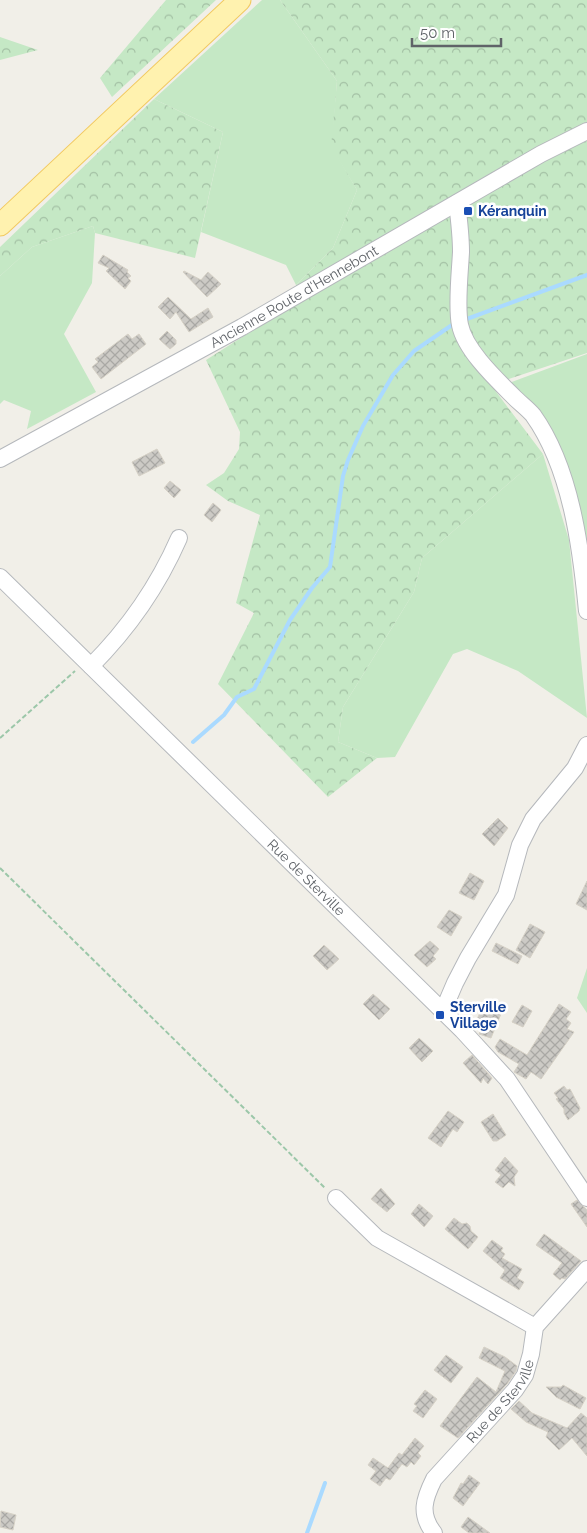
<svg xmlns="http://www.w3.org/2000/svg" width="587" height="1533" font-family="Raleway,sans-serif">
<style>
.grass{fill:#c5e8c5}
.forest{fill:url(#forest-crowns)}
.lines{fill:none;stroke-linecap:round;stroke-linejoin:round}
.stream{stroke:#aadaff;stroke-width:4}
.building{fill:url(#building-cross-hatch);stroke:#d6d1c6}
.minor-casing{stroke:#b5b8bc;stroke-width:18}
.major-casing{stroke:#f2c960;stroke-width:23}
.path{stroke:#9cc7a9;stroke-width:2;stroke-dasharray:5 2.5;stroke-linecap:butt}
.minor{stroke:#fff;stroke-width:16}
.major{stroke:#fff2af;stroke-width:21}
.transit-dot{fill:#1a4fb4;stroke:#fff;stroke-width:2}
.labels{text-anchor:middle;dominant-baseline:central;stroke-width:5;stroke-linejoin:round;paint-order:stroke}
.transit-label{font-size:14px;font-weight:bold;fill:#164399;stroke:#fff;text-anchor:start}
.street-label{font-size:14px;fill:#5f6368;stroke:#fff}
</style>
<defs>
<pattern id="forest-crowns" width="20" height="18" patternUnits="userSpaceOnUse" patternTransform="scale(1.25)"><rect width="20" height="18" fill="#c5e8c5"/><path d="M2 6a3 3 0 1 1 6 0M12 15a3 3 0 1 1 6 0" fill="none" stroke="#a3c0a4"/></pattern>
<pattern id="building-cross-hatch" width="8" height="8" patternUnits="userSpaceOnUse" patternTransform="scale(1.25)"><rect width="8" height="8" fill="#cccac5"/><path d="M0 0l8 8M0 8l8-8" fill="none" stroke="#a9a8a4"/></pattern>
</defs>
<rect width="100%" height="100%" fill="#f1efe8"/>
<path class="grass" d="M262,0H280L337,81L332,147L357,190L333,248L296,285L286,265L201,232L223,132L154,99Z
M93,226L95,233L92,283L64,334L96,392L27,429L31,411L4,400L0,404V276L32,247Z
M587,354V559L575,496L509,383Z
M543,454L569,540L587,718L518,671L467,649L453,654L395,757L377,758L338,742L343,707L414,592L422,558Z
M587,968V1013L577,998Z"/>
<path class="forest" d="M166,0H216L112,97L100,78Z
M280,0H587V353L491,385L543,454L422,558L414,592L343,707L338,742L377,758L328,797L218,684L254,613L236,603L260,515L228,501L206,485L224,473L239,449L240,432L206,360L302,299L296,285L333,248L357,190L331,147L337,81Z
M0,37L38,50L0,60Z
M154,99L223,132L195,258L95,233L93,226L32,247L0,276V247Z"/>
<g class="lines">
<path class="stream" d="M464,320L587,275
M193,742L224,715L237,697L254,689L290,620L312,588L330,567L343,476L348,460L363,426L393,375L414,351L452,325
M307,1533L325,1483"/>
</g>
<path class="building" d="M103,255L128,270L127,272L131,276L128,278L131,281L125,289L106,271L109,268L98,263Z
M184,271L201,280L208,272L221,284L207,297L183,272Z
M168,297L191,319L208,308L213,317L189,332L176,312L170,319L158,307Z
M167,331L176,340V344L170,349L159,339Z
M128,334L132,339L139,334L146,344L101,379L92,367L98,362L95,359Z
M157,449L165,463L139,476L132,462Z
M170,481L181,490L174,498L164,488Z
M213,503L221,510L212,522L204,515Z
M498,818L508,828L494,846L482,834Z
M470,873L484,881L474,900L459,893Z
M587,881V910L576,904Z
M449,910L462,917L451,936L437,927Z
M530,924L545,932L530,958L516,950Z
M430,941L439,949L433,956L436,959L427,967L414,955Z
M496,943L522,956L518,964L492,951Z
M324,945L339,959L327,970L313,956Z
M373,994L390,1009L379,1020L363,1004Z
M492,1003L503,1009L491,1038L479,1034L481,1029L474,1026L483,1006L490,1009Z
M559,1004L571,1012L566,1019L571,1023L567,1029L574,1032L541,1079L531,1072L526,1079L514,1072L519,1064L498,1052L495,1047L500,1039L527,1055Z
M522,1005L532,1011L523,1027L512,1022Z
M419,1038L433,1051L422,1062L409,1048Z
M472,1055L492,1078L488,1084L483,1078L481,1083L463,1063Z
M564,1086L567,1090L570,1089L580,1108L579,1111L568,1120L564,1113V1109L556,1099L558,1098L554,1093Z
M448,1111L464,1122L457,1132L453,1129L441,1147L428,1138Z
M493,1114L506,1135L497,1141H493L481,1122Z
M505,1157L518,1171L514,1177L515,1186L509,1182L503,1188L495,1182L501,1175L495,1170Z
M381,1188L395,1204L387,1212L371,1199Z
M577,1200L587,1210V1227L571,1204Z
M419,1204L433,1216L424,1227L411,1214Z
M454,1218L462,1224L467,1223L470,1226L471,1231L478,1237L468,1249L445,1229Z
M544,1234L581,1261L565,1279L562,1278L560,1280L553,1274L562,1263L536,1245Z
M492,1240L503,1248L501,1251L505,1254L502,1258L522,1269L517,1278L524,1282L519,1290L500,1278L505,1270L483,1251Z
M484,1347L505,1357L517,1366L516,1371L507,1384L458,1438L440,1426L477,1377L496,1392L505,1371L479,1358Z
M446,1355L463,1367L451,1383L434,1370Z
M563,1385L586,1398L580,1409L556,1397L546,1387H561Z
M425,1390L437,1399L423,1418L413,1411L417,1406L414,1404Z
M519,1401L532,1413L567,1428L581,1413L587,1418V1456L572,1438L559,1450L546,1437L548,1432L526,1422L511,1409Z
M415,1438L424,1446L418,1453L421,1456L414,1465L411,1462L407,1467L402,1464L390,1480L386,1478L380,1486L370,1479L376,1471L368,1465L373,1458L388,1468L399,1453L402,1455Z
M469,1475L480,1483L463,1506L453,1498L461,1483L463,1484Z
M1,1511L16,1515L13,1530L0,1527Z
M468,1517L490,1533H469L461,1527Z"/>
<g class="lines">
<defs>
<g id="minor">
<path d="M457,203C459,219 461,236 461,252C460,272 456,306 460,325C465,350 496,379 514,397C520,403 528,409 533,415C571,468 581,548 587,611"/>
<path id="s1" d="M0,459L242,327L541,154L587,131"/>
<path id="s2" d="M0,577L462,1030L507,1079L587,1198"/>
<path d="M91,666C128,629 158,586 179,538"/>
<path d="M443,1011L455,983L468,958L506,895L520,845L533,819L575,768L587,745"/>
<path d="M336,1198L377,1238L535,1327"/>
<path id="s3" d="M434,1533C419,1514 424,1499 434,1479L515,1390L525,1375L531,1354L535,1327L587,1269"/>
</g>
<path id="major" d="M0,225L240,0"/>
</defs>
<use href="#minor" class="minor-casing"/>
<use href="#major" class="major-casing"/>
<path class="path" d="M0,738L75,671
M0,868L326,1189"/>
<use href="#minor" class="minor"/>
<use href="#major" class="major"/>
</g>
<g class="transit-dot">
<rect x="463" y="206" width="10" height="10" rx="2.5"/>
<rect x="435" y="1010" width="10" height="10" rx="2.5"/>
</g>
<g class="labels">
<g class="transit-label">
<text x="478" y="211">Kéranquin</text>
<text x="450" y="1007">Sterville<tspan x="450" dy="16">Village</tspan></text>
</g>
<g class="street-label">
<text stroke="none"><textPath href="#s1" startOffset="336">Ancienne Route d'Hennebont</textPath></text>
<text stroke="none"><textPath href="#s2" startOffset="429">Rue de Sterville</textPath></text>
<text stroke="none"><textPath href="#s3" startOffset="161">Rue de Sterville</textPath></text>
</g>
</g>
<path d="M412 38v8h89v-8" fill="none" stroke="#5f6368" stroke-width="2.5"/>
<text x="420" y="38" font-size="15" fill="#5f6368" stroke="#ffffff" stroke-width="4" paint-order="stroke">50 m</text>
</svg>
